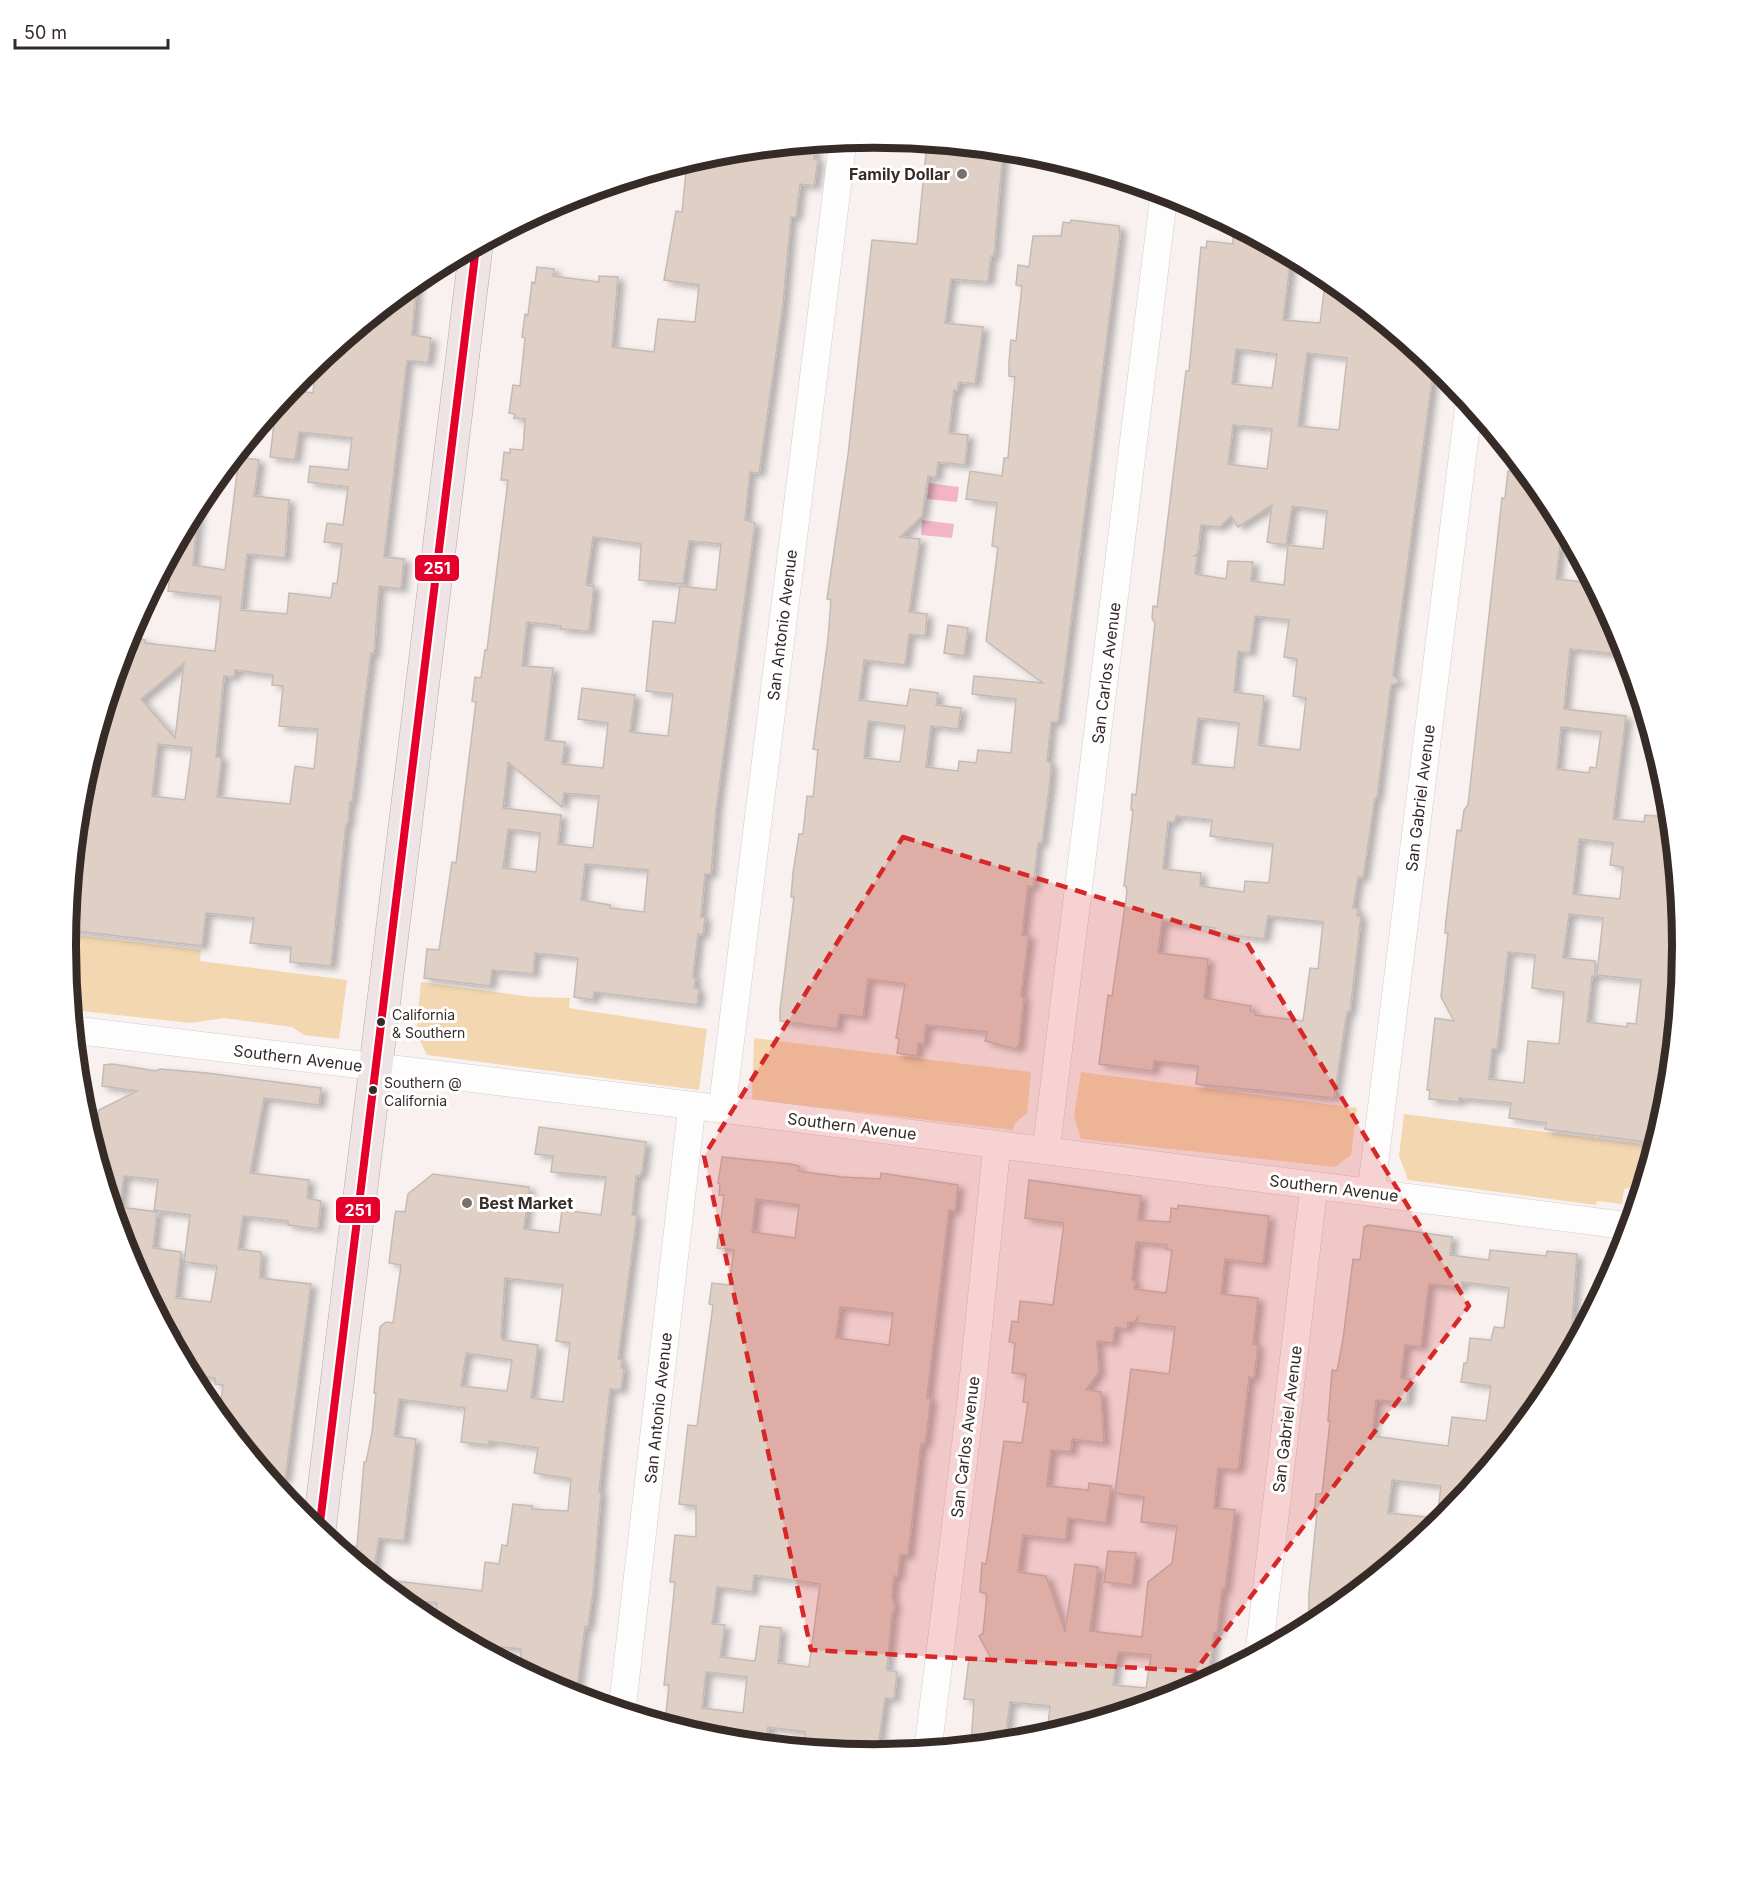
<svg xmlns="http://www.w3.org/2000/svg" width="1748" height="1892" font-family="Inter,sans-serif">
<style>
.green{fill:#f3d7b1}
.water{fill:#f2b5c8}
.building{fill:#e0cfc5;stroke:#c3bbb7;stroke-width:1.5;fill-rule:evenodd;filter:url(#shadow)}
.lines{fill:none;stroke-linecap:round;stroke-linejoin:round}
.minor-casing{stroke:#d5ccca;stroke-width:28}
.major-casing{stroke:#b9a7a7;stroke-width:34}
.minor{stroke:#fefdfd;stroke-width:27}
.major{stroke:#efe4e5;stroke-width:33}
.bus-1-casing{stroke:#fff;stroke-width:12}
.bus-1{stroke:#e4002b;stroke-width:8}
.marked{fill:#d62828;fill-opacity:0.2;stroke:#d62828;stroke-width:4.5;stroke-dasharray:12 8;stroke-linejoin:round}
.poi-dot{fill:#7b706e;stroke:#fff;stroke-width:2}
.bus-dot{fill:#372b28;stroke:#fff;stroke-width:2}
.labels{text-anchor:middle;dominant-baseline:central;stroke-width:6;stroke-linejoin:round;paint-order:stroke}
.bus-label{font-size:14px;fill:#372b28;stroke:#fff;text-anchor:start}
.poi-label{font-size:16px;font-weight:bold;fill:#372b28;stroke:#fff;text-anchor:end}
.street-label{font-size:16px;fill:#372b28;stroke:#fff}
.rim{fill:none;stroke:#372b28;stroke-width:8}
.line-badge{stroke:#fff;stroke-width:2}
.badge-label{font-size:16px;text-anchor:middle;font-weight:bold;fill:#fff}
</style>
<defs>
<filter id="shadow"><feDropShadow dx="6" dy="3.5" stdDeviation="3" flood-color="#0004"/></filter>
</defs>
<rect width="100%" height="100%" fill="#f8f1f0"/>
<path class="green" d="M67,934L201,950L200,961L347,980L339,1039L304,1035L292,1027L224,1018L190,1023L72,1010Z
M421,982L532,997L570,998L569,1008L707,1029L699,1090L427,1055L416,1033Z
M754,1038L1031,1072L1027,1113L1015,1123L1013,1130L752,1099Z
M1081,1072L1357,1108L1351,1155L1335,1167L1081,1139L1074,1116Z
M1404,1114L1654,1146L1642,1185L1624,1189L1622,1204L1597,1201L1596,1205L1408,1180L1399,1156Z"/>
<path class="water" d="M929,483L959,487L957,502L927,499Z
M922,520L954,524L952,538L921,535Z"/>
<path class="building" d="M927,143L1003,151L994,256H991L988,282L951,279L945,323L983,327L975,384L959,382L957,391L954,390L949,433L968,435L965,465L938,462L936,478L928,476L922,516L900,537L920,539L909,612L927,614L925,636L909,634L905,665L864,660L859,700L907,706L910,689L938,693L936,705L961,708L958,729L931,726L926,767L958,771L959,761L976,763L978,750L1011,753L1016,699L972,694L974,676L1043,683L986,641L998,547L992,546L997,503L966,499L970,471L1002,476L1004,458H1008L1015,377L1009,376V362L1011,340L1016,341L1022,286L1016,285L1018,265L1029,267L1033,236H1061L1063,222L1070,223L1071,220L1119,226L1120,234L1066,661L1058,722H1051L1050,733L1047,761L1051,764L1050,781L1042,843H1038L1033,887L1028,886L1022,935H1029L1021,996L1024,997L1019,1045L1016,1049L985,1041L987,1032L926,1025L924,1044L918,1043L917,1056L897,1053L899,1039L896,1038L905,984L868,979L863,1017L839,1014L837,1029L780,1021V1010L794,897H791L793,873L799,834H803L807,796L813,797L818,750L813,749L828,639L831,600L827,599L848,455L872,240L917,244ZM868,721L905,726L900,762L864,758Z
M791,146L815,149L814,159L818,160L814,186L800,184L796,217H791L783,304L759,473L750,472L745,520L755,523L716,810L711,874H705L701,917H705L703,935L698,934L693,977L696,978L694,988L699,989L697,1005L594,992L593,1000L574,997L578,958L535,953L533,974L492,970L490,986L424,978L427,949L439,950L452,862L456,863L476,702L472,701L475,677L481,678L485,650H487L508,480H501L504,452L510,453V449L523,450L525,419L514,418L515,414L509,413L513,385L520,386L525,338L522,337L525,314L528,315L532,282L535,283L537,267L554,269L553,276L599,282V276L618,277L612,347L654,352L658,319L695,322L699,285L664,280L676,211L682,212L687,162L717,153ZM593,537L641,544L639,580L683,584L689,541L721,544L716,590L680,586L675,623L653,621L646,691L673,694L668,736L630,732L635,695L582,688L578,719L608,723L603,768L562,764L565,742L545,740L553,668L522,666L527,622L561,626L560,629L589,631L594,586L586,585ZM508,762L562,807L564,793L599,796L593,848L558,844L561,815L503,808ZM508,829L540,833L536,872L503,868ZM585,864L648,870L644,912L610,908V905L581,900Z
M1233,237L1259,240L1291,257L1283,320L1320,323L1326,276L1434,365L1393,675L1400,682L1391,685L1377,798H1375L1363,878L1358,877L1353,908L1358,909L1357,916H1361L1350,1012H1347L1334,1098L1196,1084L1198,1066L1154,1061L1153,1071L1099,1064L1108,995L1112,996L1127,892L1126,886H1124L1133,810H1131L1132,794L1136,795L1155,623L1152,618L1153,606L1157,607L1186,371H1189L1201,247L1206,248L1207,241L1233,244ZM1236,349L1277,354L1272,388L1232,384ZM1307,353L1347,358L1339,430L1298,426ZM1233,425L1272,429L1267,469L1228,464ZM1272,505L1267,542L1286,545L1292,506L1327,511L1323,549L1288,545L1284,585L1251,581L1253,562L1228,561L1226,579L1195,574L1197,556H1194L1198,553L1201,525L1220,527L1231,516L1238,527ZM1255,616L1289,620L1284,657L1297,659L1293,696L1306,698L1300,750L1258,745L1264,696L1234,692L1238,651L1250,653ZM1198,718L1239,723L1234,768L1192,764ZM1176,816L1212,820L1210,836L1273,844L1269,883L1245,881L1244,892L1200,886L1201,873L1163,869L1168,822H1175ZM1268,916L1323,922L1318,969L1310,968L1303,1021L1255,1015V1012L1250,1011L1251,1006L1204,998L1208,959L1158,953L1162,921L1215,928L1214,933L1264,939Z
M417,281L412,335L431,338L428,363L407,360L384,557L404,559L401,589L379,586L374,654L371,653L352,802H350L348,824H346L331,966L290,962L291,947L250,943L254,918L206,913L202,946L68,930L78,826L89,825L96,768L88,767L127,637L145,640V643L215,651L221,597L168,591L172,554L199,503L193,565L225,570L239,457L259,460L254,496L289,500L285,558L247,554L241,610L287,614L289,593L331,598L333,583L337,584L342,544L324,542L327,523L343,525L348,487L308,482L310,466L348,470L352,438L299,432L295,460L270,457L274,424L264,422L290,390L313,393L316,363ZM184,663L175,738L141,699ZM235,670L273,675L272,685L283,686L279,726L318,729L314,769L295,766L290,804L217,797L222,757H216L224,676L234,677ZM158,744L192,748L185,800L152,796Z
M1515,459L1540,490L1539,500L1548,501L1562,528L1556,579L1592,583L1621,637L1626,655L1570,649L1564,709L1626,716L1613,819L1644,822L1645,815L1669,817L1682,946L1678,984H1674L1671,1022L1674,1023L1666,1104L1655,1143L1545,1129L1546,1123L1509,1118L1511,1103L1459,1098V1102L1429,1099L1430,1090H1427L1435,1018L1454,1021L1441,997L1448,933H1445L1446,920L1457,830L1461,831L1464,810L1468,805L1502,498H1505L1508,471L1514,472ZM1561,727L1601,732L1596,768L1590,767L1589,773L1557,769ZM1579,839L1613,843L1610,865L1623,867L1620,899L1573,894ZM1569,914L1603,918L1597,975L1641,980L1636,1024L1627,1023V1027L1587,1022L1592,976L1595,977V961L1563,958ZM1508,952L1535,955L1532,988L1564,992L1559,1044L1528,1041L1524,1083L1489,1079L1492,1049H1497Z
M948,625L968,628L964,656L944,653Z
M112,1064L156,1071L160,1069L207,1073L321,1088L319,1105L264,1098L250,1173L309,1180L307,1198L321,1201L318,1229L288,1225V1221L243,1216L238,1249L261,1252L260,1278L311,1284L285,1480L271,1479L219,1416L223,1385L215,1384V1378L192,1375L179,1351L181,1331L167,1330L128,1255L94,1146L99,1110L137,1091L102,1086L104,1065ZM124,1176L158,1180L154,1210L190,1215L184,1262L217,1266L211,1302L176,1298L181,1252L153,1248L157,1212L120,1207Z
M539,1127L646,1142L642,1172L639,1176H636L632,1215H637L618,1359H622L621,1368H624L621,1390L610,1389L599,1492H601L593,1592L588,1627L585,1626L576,1696L521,1669V1649L492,1646L491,1653L435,1623L437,1603L402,1599L378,1579L482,1591L485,1562L499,1564L502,1545L507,1546L513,1504L532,1506V1509L568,1511L571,1479L534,1473L538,1448L489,1441V1445L461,1442L465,1408L399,1399L394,1436L416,1439L404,1541L379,1538L373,1575L336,1544L357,1547L364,1462H366L372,1433L376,1393H374L380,1327L386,1322L393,1323L401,1265L389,1263L395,1215L396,1211L405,1212L408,1194L433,1174L529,1187L524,1229L559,1233L562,1210L601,1215L606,1177L551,1172L553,1156L535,1154ZM505,1278L563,1285L556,1341L570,1343L563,1402L531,1398L538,1345L503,1340L501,1337ZM466,1353L512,1360L507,1391L461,1386Z
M722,1157L791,1164L799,1166L798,1171L842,1177L880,1179L881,1173L958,1185L955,1211L949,1210L927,1398L931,1399L925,1444H921L908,1555H900L898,1577L894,1576L892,1597L895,1607L892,1615L887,1670L897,1672L894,1699L885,1698L877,1754L803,1747L805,1732L768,1727L767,1735L716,1731V1738L665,1723L669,1685H664L673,1602L675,1582H670L675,1535L696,1537V1506L679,1504L688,1425L697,1426L713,1305L709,1304L712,1283L729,1285L734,1250L717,1248L724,1195H719L720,1184L718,1183ZM756,1199L799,1205L795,1238L752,1232ZM840,1307L893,1313L889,1345L836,1338ZM754,1575L820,1584L809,1667L778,1663L781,1628L760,1626L755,1661L720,1657L725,1625L712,1624L717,1587L752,1592ZM706,1672L747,1677L743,1713L702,1708Z
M1029,1180L1141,1196L1138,1220L1170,1222L1171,1208L1178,1209V1205L1269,1216L1263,1264L1225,1259L1221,1294L1258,1298L1253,1344L1258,1345L1254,1378L1249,1377L1239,1465L1237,1470L1218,1468L1214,1508L1235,1510L1225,1590L1222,1589L1217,1633L1214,1632L1208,1679L1183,1693L1047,1734L1050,1706L1010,1702L1005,1741L971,1744L974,1700L964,1699L969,1659L993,1662L979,1636L983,1633L987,1594L980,1592L982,1563L986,1564L1004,1441L1022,1443L1028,1402H1023L1026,1374L1012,1373L1015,1343L1009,1342L1012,1321L1018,1322L1020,1301L1053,1305L1064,1223L1025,1218ZM1136,1242L1167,1245L1166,1249L1172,1250L1166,1293L1134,1289L1135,1281L1132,1280ZM1138,1317L1137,1323L1175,1327L1169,1374L1131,1369L1115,1493L1144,1497L1141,1522L1177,1526L1172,1563L1148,1582L1142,1637L1090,1631L1098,1567L1075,1564L1065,1632L1046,1576L1018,1572L1023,1535L1066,1540L1068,1518L1106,1523L1111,1486L1089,1483L1088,1490L1047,1486L1051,1450L1071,1452L1072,1439L1104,1443L1101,1392L1086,1390L1099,1372L1097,1341L1113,1343L1115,1327L1127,1329L1128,1322H1134ZM1118,1652L1151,1655L1146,1688L1113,1685Z
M1368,1225L1452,1237L1450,1255L1489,1260L1490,1250L1546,1256L1547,1251L1577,1254L1571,1339H1576L1546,1395L1479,1476L1468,1475L1466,1492L1445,1518L1363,1585L1353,1584L1351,1595L1323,1618L1309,1625V1593L1317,1512H1314L1316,1494H1322L1330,1421H1328L1332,1370L1337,1371L1343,1339L1353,1259L1360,1260L1364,1227ZM1462,1282L1509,1288L1504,1328L1494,1327L1491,1340L1470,1338L1467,1363H1464L1461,1382L1491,1386L1486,1421L1452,1417L1448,1446L1372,1436L1376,1400L1407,1403L1410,1379L1401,1378L1405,1345L1421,1347L1429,1284L1461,1288ZM1392,1480L1441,1486L1437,1518L1388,1513Z
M1108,1551L1136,1553L1132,1585L1104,1582Z"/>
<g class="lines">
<defs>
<path id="minor" d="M74,1030L722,1109L1629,1226
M722,1109L843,141
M1046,1151L1164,194
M1371,1192L1469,404
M1259,1652L1314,1186
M622,1710L692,1106
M928,1749L971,1400L997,1145"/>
<path id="major" d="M319,1531L476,247"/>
</defs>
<use href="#minor" class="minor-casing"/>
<use href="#major" class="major-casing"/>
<use href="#minor" class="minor"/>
<use href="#major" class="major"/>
<defs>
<path id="bus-1" d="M319,1531L476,247"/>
</defs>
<use href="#bus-1" class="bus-1-casing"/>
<use href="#bus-1" class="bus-1"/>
</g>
<path class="marked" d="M903,837L1247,943L1469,1306L1195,1671L811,1650L704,1156Z"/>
<g class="poi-dot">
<circle cx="962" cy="174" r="6"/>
<circle cx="467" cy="1203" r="6"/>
</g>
<g class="bus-dot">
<circle cx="381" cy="1022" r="5"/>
<circle cx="373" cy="1090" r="5"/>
</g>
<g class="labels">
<g class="bus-label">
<text x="392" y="1014">California<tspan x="392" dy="18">&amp; Southern</tspan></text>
<text x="384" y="1082">Southern @<tspan x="384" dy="18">California</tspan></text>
</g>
<g class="poi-label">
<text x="950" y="174">Family Dollar</text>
<text x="479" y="1203" text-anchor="start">Best Market</text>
</g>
<g class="street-label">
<text transform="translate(782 625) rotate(-83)">San Antonio Avenue</text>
<text transform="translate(1106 673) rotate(-83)">San Carlos Avenue</text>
<text transform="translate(1420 798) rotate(-83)">San Gabriel Avenue</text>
<text transform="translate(298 1058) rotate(7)">Southern Avenue</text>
<text transform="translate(852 1126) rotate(7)">Southern Avenue</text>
<text transform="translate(1334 1188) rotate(7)">Southern Avenue</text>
<text transform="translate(658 1408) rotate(-84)">San Antonio Avenue</text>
<text transform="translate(1287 1419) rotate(-83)">San Gabriel Avenue</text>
<text transform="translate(965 1447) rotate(-83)">San Carlos Avenue</text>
</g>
</g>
<path d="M0 0H1748V1892H0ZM76 946a798 798 0 1 1 1596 0a798 798 0 1 1-1596 0Z" fill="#fff" fill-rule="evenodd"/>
<path class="rim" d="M76 946a798 798 0 1 1 1596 0a798 798 0 1 1-1596 0Z"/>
<g class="line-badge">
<rect x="414" y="554" width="46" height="28" rx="6" fill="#e4002b"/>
<rect x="335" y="1196" width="46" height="28" rx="6" fill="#e4002b"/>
</g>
<g class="badge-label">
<text x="437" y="574">251</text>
<text x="358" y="1216">251</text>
</g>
<path d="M15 39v9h153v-9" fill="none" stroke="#372b28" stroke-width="3"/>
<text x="24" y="39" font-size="18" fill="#372b28" stroke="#ffffff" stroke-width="4.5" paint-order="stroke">50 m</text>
</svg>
